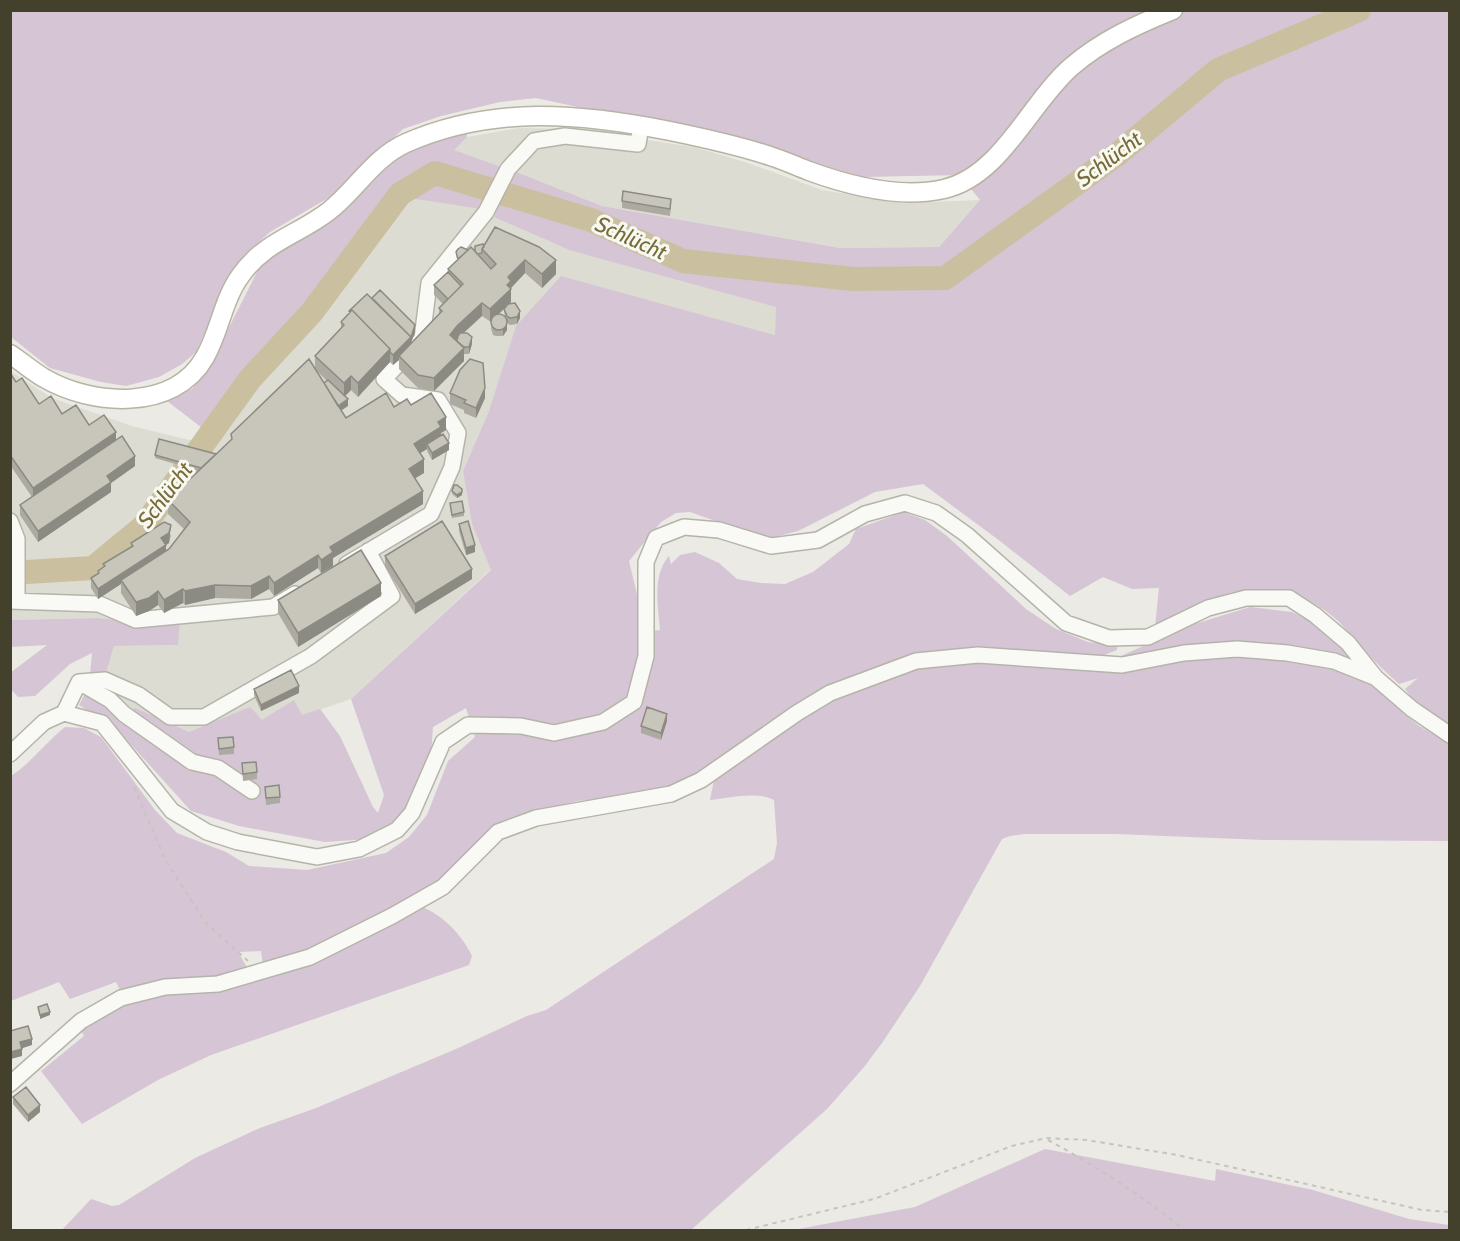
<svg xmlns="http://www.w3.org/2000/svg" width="1460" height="1241" font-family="Cabin,sans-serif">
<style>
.built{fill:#dddcd2}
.green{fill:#d5c5d5}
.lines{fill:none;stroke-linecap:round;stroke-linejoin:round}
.river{stroke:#cac0a0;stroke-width:24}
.minor-casing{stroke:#b5b4a9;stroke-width:18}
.major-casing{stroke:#b7b4a3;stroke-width:21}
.path{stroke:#c6c5bd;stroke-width:2;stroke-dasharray:4.5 4.5;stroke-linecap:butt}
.minor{stroke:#f9f9f6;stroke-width:15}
.major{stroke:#fff;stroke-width:18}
.wall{fill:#acaaa1;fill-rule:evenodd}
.shaded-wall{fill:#8c8b83}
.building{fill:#c8c6bb;stroke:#8c8b83;stroke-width:1.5}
.labels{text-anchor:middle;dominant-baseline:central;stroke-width:6;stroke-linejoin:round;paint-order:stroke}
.water-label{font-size:22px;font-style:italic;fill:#776b36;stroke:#f8f8f3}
</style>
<rect width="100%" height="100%" fill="#ebeae4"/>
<path class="built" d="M519,128L573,129L694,147L748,163L822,190L902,203L980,200L939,247L840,248L602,206L514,171L572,251L777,307L775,335L561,277L489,411L463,471L472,524L491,569L351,699L170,761L98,699L114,646L177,645L142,622L97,618L11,620L10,371L52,398L132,426L210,445L410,198L453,150L467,137Z"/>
<path class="green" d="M11,11H1449V725L1414,701L1405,689L1418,678L1399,684C1388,674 1376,663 1366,652C1357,643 1350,633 1341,624C1311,594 1267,581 1226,594C1202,602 1178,617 1155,627L1159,588L1132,589L1103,577L1070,596L1000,541L923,484L875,492L798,531L766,539L690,512L676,513L661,522L629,561L646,632L660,630C658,606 652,575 669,556L671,564L680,555L695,552L719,563L737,579L761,583L785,584L813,572L849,544L856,529L904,512L925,520L947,536L1026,609L1056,629L1088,642L1117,645V650L1102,656L965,649L929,651L902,661L721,759L669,792L577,801L508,819L421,897L310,954L263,965L261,951L238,952L248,969L219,978L122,994L116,982L70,999L59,982L11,1001V776C31,763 46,742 65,727L84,728L101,737L155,810L177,833L226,852L249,866L307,870L386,853L409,837L427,815L448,761L475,737L466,708L433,727L431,754L404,817L369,839L325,842L239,826L191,811L117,729L79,705L89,686L92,653L70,664L35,696L18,697L11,689L10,673L47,645L11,647V620L98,618L142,622L180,619L178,645L114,646L98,700L120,716L135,708L189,732L250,707L262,720L294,700L302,715L320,709L340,736L373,807L378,813L384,795L351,699L491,570L472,524L463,471L489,411L516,326L561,276L775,335L776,307L572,251L494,217L514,171L602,206L840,248L939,247L980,200L960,175L863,177L754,145L536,98L500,102L441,116L403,129L335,194L270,232L244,255L223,291L196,352L182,364L159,377L126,386L101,382L50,368L11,337Z
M467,127V137L454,150L501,167L481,209L410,198L304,331L210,434L167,401L192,389L208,369L258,270L279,250L404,149Z
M1250,607L1292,612L1319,625L1361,665L1310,652L1112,660L1188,626Z
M1231,654C1270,658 1327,656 1361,678C1379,689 1394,705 1410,719C1422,729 1436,736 1449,742V841L1264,840L1116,834H1024L1010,836L1002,839L920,986L882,1043L864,1067L827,1109L691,1230H62L91,1199L112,1206L119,1205L195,1158L260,1128L316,1108L456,1049L527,1016L546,1010L774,859L777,843L774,800C756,791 730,798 710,800L714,780L797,719L824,705L900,673L931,665L985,662L1044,668L1120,672Z
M422,907C444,916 462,935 472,956L469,965L211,1055L158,1080L82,1124L41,1071L84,1036L79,1027C103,1015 128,999 154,994C186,987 217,993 250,983C310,964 366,935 422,907Z
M1045,1149L1215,1181L1216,1169L1313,1190L1409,1219L1449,1225V1230H793L915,1207Z"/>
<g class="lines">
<path class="river" d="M10,573L93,568L144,526L250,379L312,312L400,194L435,173L591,220L683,261L853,279L945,278L1119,153L1218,70L1359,10"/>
<defs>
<path id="minor" d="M10,521L17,539V600
M347,564L431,514L452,467L458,433L438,400L402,395L384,379L422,339L429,283L486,212L508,169L534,141L565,136L638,144L641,126
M10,601L99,604L136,620L273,607L295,594
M79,682L110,700L124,714L192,762L218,768L252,791
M64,713L79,682L105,680L139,695L170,717H204L311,656L392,596L368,551
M10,754L44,722L64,713L102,723L172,811L207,832L238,842L317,857L359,849L397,830L412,813L443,742L468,725L521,726L554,733L603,722L634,702L646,656V562L656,538L684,527L719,530L771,546L818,540L865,514L905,503L936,513L967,535L1066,623L1109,638L1148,637L1208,608L1246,598H1289L1315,615L1348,643L1376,678L1412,709L1450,735
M10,1084L81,1021L121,998L165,987L218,984L310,957L392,916L443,887L498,832L536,818L671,794L701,780L797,713L830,693L916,661L978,655L1122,665L1184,653L1237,649L1287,653L1334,661L1374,677"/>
<path id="major" d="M10,354C22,362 32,371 44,378C92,406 174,412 205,357C220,331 223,299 241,275C265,241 298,235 329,211C356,190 373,158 406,143C493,105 580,113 670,131C704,138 737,145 770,156C783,160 796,166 809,171C850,186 900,199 944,189C1001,176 1029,104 1071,67C1101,41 1136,25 1173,10"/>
</defs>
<use href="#minor" class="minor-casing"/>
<use href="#major" class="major-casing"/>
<path class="path" d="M134,787L165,859L205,922L248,961
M1048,1140C1096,1166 1142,1196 1184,1230
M746,1230L874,1199L1012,1146L1046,1138L1086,1140L1177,1155L1422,1210L1450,1212"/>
<use href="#minor" class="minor"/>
<use href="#major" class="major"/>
</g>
<path class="wall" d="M622,201L671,206L670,216L622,208Z
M495,227L556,274L542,288L525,273L511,288V302L510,303L520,318L517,324L510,325L506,322L507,330L503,336H496L493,335L491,328V322L482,316L463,333L472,344L469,354H464V361L434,391L418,388L399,369V360L393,365L390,362L358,397L351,390L345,396L348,406L341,410L346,418L411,405L446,430L441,433V436L449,450L432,460L427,451V449L420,453L424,473L415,478L423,504L333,558V566L321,573L318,568L274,596L269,589L251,599L215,598L185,605L183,603L164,613L158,605L149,611L136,616L121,593V584L98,599L91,588V578L98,574V571L103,567V564L131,547V543L171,535L169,543L166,545V551L169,549L184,529L168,514V500L199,471L155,458V455L216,454L231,440V434L315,369V356L341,328V322L349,313V311L372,298L415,332L411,343L439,314V308L443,304L434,295V285L448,272V269L457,260L456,252L475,251L484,247ZM506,307L504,309L505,319L498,315ZM316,370L327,381L324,383Z
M10,373L16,382L39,404L89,425L116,440L135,466L111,483V492L38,542L20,515V505L32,497L10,465Z
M450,393L485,398L476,418L464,413V410L450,404Z
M462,489V495L457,498L452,494V491Z
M450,503L464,512V516L452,518Z
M459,524L475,552L466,555L459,531Z
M385,556L472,579L415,614L385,566Z
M381,596L298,647L278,613V600Z
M254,689L299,693L261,711L254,695Z
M667,721L661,740L641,733V726Z
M218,738L234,747V754L219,755Z
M242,763L257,772V779L243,781Z
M265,787L280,797V803L266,805Z
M13,1097L40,1112L28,1122L13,1104Z"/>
<path class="shaded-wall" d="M525,260V273L511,288V302L490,322V309L508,277Z
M556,260V274L542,288V274Z
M482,303V316L457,339L450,348V335L457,326Z
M520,311V318L517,324V317Z
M507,323V330L503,336V329Z
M415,325V332L411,343L399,356V360L393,365V355Z
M472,337V344L469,354V347Z
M464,348V361L434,391V378Z
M390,349V362L358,397V383Z
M351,376V390L344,397V383Z
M485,388V398L476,418V408Z
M348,399V406L336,414V408Z
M446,417V430L441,433V441L427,444V449L414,457V444L438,422Z
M116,432V442L33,498V488Z
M449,443V450L432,460V453Z
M135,456V466L111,483V492L38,542V531L107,476Z
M424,459V473L409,482V469Z
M423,491V504L333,558V566L321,573V560L330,547Z
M462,492V495L457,498V495Z
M171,525L169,543L166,545V555L121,580V584L98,599V589L161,538Z
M475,545V552L466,555V548Z
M318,555V568L274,596V583Z
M472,569V579L415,614V604Z
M269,576V589L251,599V586Z
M381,583V596L298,647V633Z
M215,585V598L185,605V591Z
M183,589V603L164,613V600Z
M158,591V605L149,611L136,616V602Z
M299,686V693L261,711V705Z
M667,714V721L661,740V733Z
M50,1012V1015L40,1019V1015Z
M32,1039V1045L20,1049V1042Z
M22,1049V1056L11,1059V1052Z
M40,1105V1112L28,1122V1115Z"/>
<path class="building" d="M623,191L671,199L670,209L622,201Z
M495,227L539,247L556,260L542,274L525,260L508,277L511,281L507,285L511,289L490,309L482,303L457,326L450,335L464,348L434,378L418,375L399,356L442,311L439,308L463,284L448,269L471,247L491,269L496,264L482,249Z
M483,244L484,247L482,249V253L477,254L475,251V246Z
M461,247L468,250L458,259L456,252L458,249Z
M448,272L461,286L448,299L434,285Z
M380,290L415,325L411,337L372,298Z
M367,294L411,337L393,355L390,352V349L352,310L350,312L349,311Z
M515,303L520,311L517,317L510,318L507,316L504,309L508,304Z
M352,310L390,349L358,383L351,376L344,383L315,356L344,325L341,322Z
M491 322a8 8 0 1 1 16 0a8 8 0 1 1-16 0Z
M460,333H467L472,337L469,347H464L457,341L458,336Z
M309,359L346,418L386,393L394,407L407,399L411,405L431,393L446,417L438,422L441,427L414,444L424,459L409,469L423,491L330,547L333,552L321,560L318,555L274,583L269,576L251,586L215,585L185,591L183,589L164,600L158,591L149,598L136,602L121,580L169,549L190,522L168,500L232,439L231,434Z
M470,359L483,363L485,388L476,408L464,403L466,400L450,393L460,370Z
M10,373L16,382L22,378L39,404L51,396L62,414L76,405L89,425L104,415L116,432L33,488L10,455Z
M328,380L348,399L338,406L324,383Z
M443,434L449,443L432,453L427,444Z
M122,436L135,456L107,476L111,482L38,531L20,505Z
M159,439L216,454L201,468L155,455Z
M454,485H457L462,489V492L457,495L452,491Z
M462,501L464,512L452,515L450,503Z
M442,521L472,569L415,604L385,556Z
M468,521L475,545L466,548L459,524Z
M164,522L171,525L169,533L161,538L166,545L98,589L91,578L99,573L98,571L105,566L103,564L133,546L131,543Z
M361,550L381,583L298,633L278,600Z
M291,670L299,686L261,705L254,689Z
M647,707L667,714L661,733L641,726Z
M233,737L234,747L219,749L218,738Z
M256,762L257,772L243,774L242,763Z
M279,785L280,797L266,798L265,787Z
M47,1004L50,1012L40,1015L38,1007Z
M28,1026L32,1039L20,1042L22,1049L11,1052L10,1031Z
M26,1087L40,1105L28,1115L13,1097Z"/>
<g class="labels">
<g class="water-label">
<text transform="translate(1109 159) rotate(-37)">Schlücht</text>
<text transform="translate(631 238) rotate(24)">Schlücht</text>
<text transform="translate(165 495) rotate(-53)">Schlücht</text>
</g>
</g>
<rect width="1460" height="1241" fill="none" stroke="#43412b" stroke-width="24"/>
</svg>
